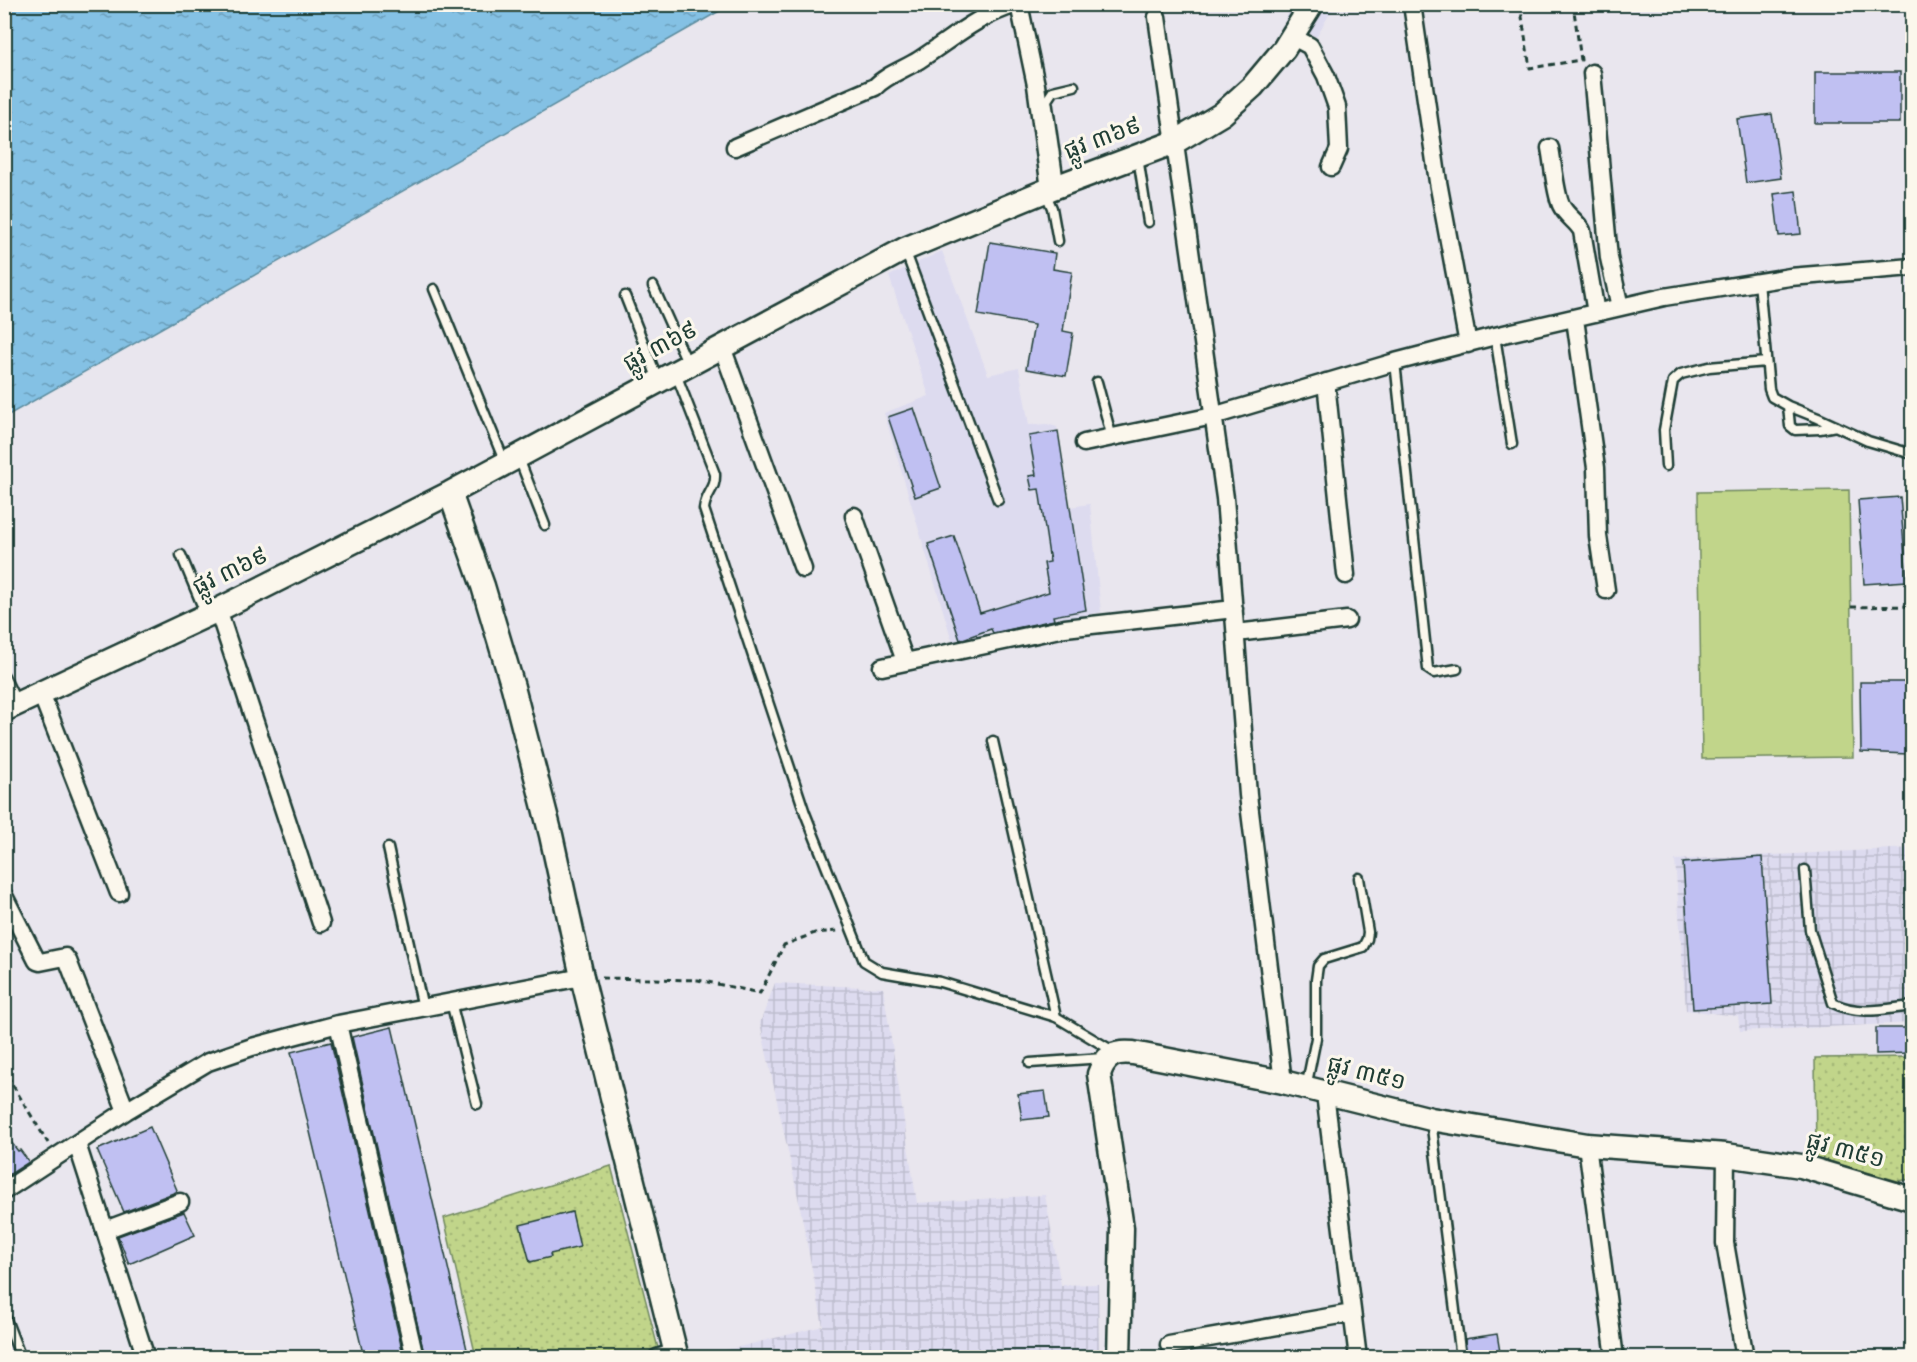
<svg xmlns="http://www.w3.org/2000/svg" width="1917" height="1362" font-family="'Indie Flower','Noto Sans Khmer',sans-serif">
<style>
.built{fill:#dddbef}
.industrial{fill:url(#industrial-grid)}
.grass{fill:url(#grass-dots);stroke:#70895f;stroke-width:1.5}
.pitch{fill:#c1d58a;stroke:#70895f;stroke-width:1.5}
.water{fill:url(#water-ripples);stroke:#5c8c9e;stroke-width:1.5}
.building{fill:#c0c0f2;stroke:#1f3d34;stroke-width:1.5}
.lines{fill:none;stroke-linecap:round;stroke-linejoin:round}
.lane-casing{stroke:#1f3d34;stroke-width:13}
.street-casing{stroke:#1f3d34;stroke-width:21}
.secondary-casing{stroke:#1f3d34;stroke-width:27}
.path{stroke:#1f3d34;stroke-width:3;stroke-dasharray:6 4.5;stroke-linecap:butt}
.lane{stroke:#fbf7ec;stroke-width:8}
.street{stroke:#fbf7ec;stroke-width:16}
.secondary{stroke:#fbf7ec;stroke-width:22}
.labels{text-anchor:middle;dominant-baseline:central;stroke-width:6;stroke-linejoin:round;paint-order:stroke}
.street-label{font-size:24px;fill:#1f3d34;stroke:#fbf7ec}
</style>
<defs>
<pattern id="industrial-grid" width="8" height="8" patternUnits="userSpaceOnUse" patternTransform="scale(1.5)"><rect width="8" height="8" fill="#dddbef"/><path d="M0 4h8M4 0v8" fill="none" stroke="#bdbdce"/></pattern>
<pattern id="grass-dots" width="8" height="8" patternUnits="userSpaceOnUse" patternTransform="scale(1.5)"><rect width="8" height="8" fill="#c1d58a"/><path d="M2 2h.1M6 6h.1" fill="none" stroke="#a5b878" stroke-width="1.8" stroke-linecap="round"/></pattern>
<pattern id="water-ripples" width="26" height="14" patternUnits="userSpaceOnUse" patternTransform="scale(1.5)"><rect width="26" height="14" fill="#84c1e4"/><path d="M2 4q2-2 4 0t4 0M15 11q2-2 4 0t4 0" fill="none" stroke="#6b9eba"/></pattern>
</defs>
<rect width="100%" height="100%" fill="#e9e6ee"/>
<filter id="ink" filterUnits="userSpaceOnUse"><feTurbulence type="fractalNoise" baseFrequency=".0167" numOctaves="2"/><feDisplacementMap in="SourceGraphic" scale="12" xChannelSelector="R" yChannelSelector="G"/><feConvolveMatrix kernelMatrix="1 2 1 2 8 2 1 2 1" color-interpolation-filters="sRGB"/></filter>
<g filter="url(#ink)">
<path class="built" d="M1294,5H1335L1316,37L1285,19Z
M942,251L988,375L1019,368L1029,425L1047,424L1057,427L1070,507L1090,504L1101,612L953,644L884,413L929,396L889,276Z"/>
<path class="industrial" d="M1912,848V1023L1740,1031L1738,1016L1686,1010L1675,860Z
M775,983L883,988L917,1203L1045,1195L1061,1285L1098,1284L1099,1357H699L823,1326L798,1197L760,1023Z"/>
<path class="grass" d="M1912,1057V1179L1898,1181L1816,1158L1815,1058Z
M611,1166L659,1352L638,1358L476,1357L444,1218Z"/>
<path class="pitch" d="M1849,490L1853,757L1702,759L1698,492Z"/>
<path class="water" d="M5,4H730V5L5,417Z"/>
<path class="building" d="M1815,72H1900V123H1815Z
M1772,114L1781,178L1746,183L1737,119Z
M1796,191L1801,234L1779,236L1774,194Z
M990,242L1055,253L1053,269L1072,272L1063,331L1073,333L1066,376L1026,369L1034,325L978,315Z
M914,408L941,488L915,497L888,417Z
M1058,431L1086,610L1053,616L1054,620L993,633L991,629L960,640L928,544L954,536L980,613L1049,592L1044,563L1050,562L1039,489L1032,490L1029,476L1036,475L1029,436Z
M1900,497L1907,581L1864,584L1858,500Z
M1860,682H1912V712H1909L1908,754L1861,752Z
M1762,857L1772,1004L1693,1009L1683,863Z
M392,1027L402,1069L469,1358H425L352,1037Z
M1876,1028H1912V1053L1876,1054Z
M331,1042L404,1358H364L291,1052Z
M1045,1091L1049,1117L1022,1120L1018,1094Z
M150,1127L177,1190L176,1192L124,1212L97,1150Z
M4,1133L18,1151L20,1150L29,1162L4,1178Z
M184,1212L195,1235L129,1264L118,1236Z
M572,1212L580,1247L550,1254L551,1257L530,1262L520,1225Z
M1497,1334L1501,1358H1467L1465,1339Z"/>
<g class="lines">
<defs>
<path id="lane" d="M1138,157L1148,222
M1059,183L1047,100L1053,91L1074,86
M1045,192L1052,208L1058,241
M905,250L998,500
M1759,282L1769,389L1772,397L1788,406L1818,418L1868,441L1912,454
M653,286L688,364
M434,289L505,463
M625,296L658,380
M1495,336L1512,444
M1395,362L1428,669L1434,673L1457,669
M676,374L715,474C716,490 706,492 704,509L805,813L864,961L882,972L940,982L1056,1017L1113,1051
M1097,382L1112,438
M1788,406L1790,426L1795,430L1820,429L1836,426
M518,456L545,525
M1666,466L1664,430L1673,381L1681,374L1709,367L1766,362
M181,555L206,615
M4,676L17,703
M993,741L1056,1017
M388,848L423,1008
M1805,870L1810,930L1833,1003C1859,1016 1885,1009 1912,1006
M451,1002L477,1104
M1030,1063L1103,1058
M1306,1088L1316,1038V980L1318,966L1324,959L1363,947L1367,939L1368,932L1359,878
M1431,1120L1461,1358
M4,1314L21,1358"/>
<path id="street" d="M1019,4L1036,85L1050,189
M1412,4L1438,182L1468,344
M1157,17L1225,498L1248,795L1283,1082
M1293,37L1310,46L1326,76L1337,107L1339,149L1331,167
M1592,73L1609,258L1620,307
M735,147L875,87C886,75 905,69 919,60C953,38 975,17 1016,4
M1550,148C1553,163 1555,192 1561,205C1566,216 1577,221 1582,231L1596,313
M1575,319L1596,468L1598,536L1606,590
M722,347L803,569
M1326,382L1346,575
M1084,443L1213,416L1395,362L1495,336L1664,297L1790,277L1912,267
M854,516L905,661
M218,610L321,923
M1236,633L1347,620
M882,667L1065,628L1234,609
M41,693L119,893
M4,896L37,961L40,962L65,957L68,961L126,1111
M338,1024L415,1358
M1325,1094L1358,1358
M77,1144L146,1358
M1587,1145L1615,1358
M1726,1155L1725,1243L1745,1358
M4,1191L126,1111L208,1062L252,1047L338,1024L582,977
M105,1230L180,1202
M1169,1345L1352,1313
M657,1358L675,1352"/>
<path id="secondary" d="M450,493L483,586L513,687L551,835L582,977L677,1358
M4,710L218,610L450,493L905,249L1050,189L1175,142L1222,114L1253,86L1284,49L1312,4
M1119,1358L1122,1228L1099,1074C1105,1056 1114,1051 1133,1053L1283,1082L1431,1119L1587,1145L1726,1155L1801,1166L1912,1199"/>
</defs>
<use href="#lane" class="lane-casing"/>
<use href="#street" class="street-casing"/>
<use href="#secondary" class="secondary-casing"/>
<path class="path" d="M1520,4L1530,68L1581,60L1573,4
M1851,607L1912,606
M602,978L698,980L760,993L784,945L815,933L838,931
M4,1066L12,1084L48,1143"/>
<use href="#lane" class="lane"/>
<use href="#street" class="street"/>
<use href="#secondary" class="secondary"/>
</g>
</g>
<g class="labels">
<g class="street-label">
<text transform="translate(1103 140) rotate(-21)">ផ្លូវ ៣៦៩</text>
<text transform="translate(661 348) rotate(-28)">ផ្លូវ ៣៦៩</text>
<text transform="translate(231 573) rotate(-26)">ផ្លូវ ៣៦៩</text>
<text transform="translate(1366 1075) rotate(14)">ផ្លូវ ៣៥១</text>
<text transform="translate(1845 1152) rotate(15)">ផ្លូវ ៣៥១</text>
</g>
</g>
<rect width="1917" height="1362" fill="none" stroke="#fbf7ec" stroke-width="24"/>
<rect x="12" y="12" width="1893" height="1338" fill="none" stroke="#1f3d34" stroke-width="2" filter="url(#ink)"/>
</svg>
